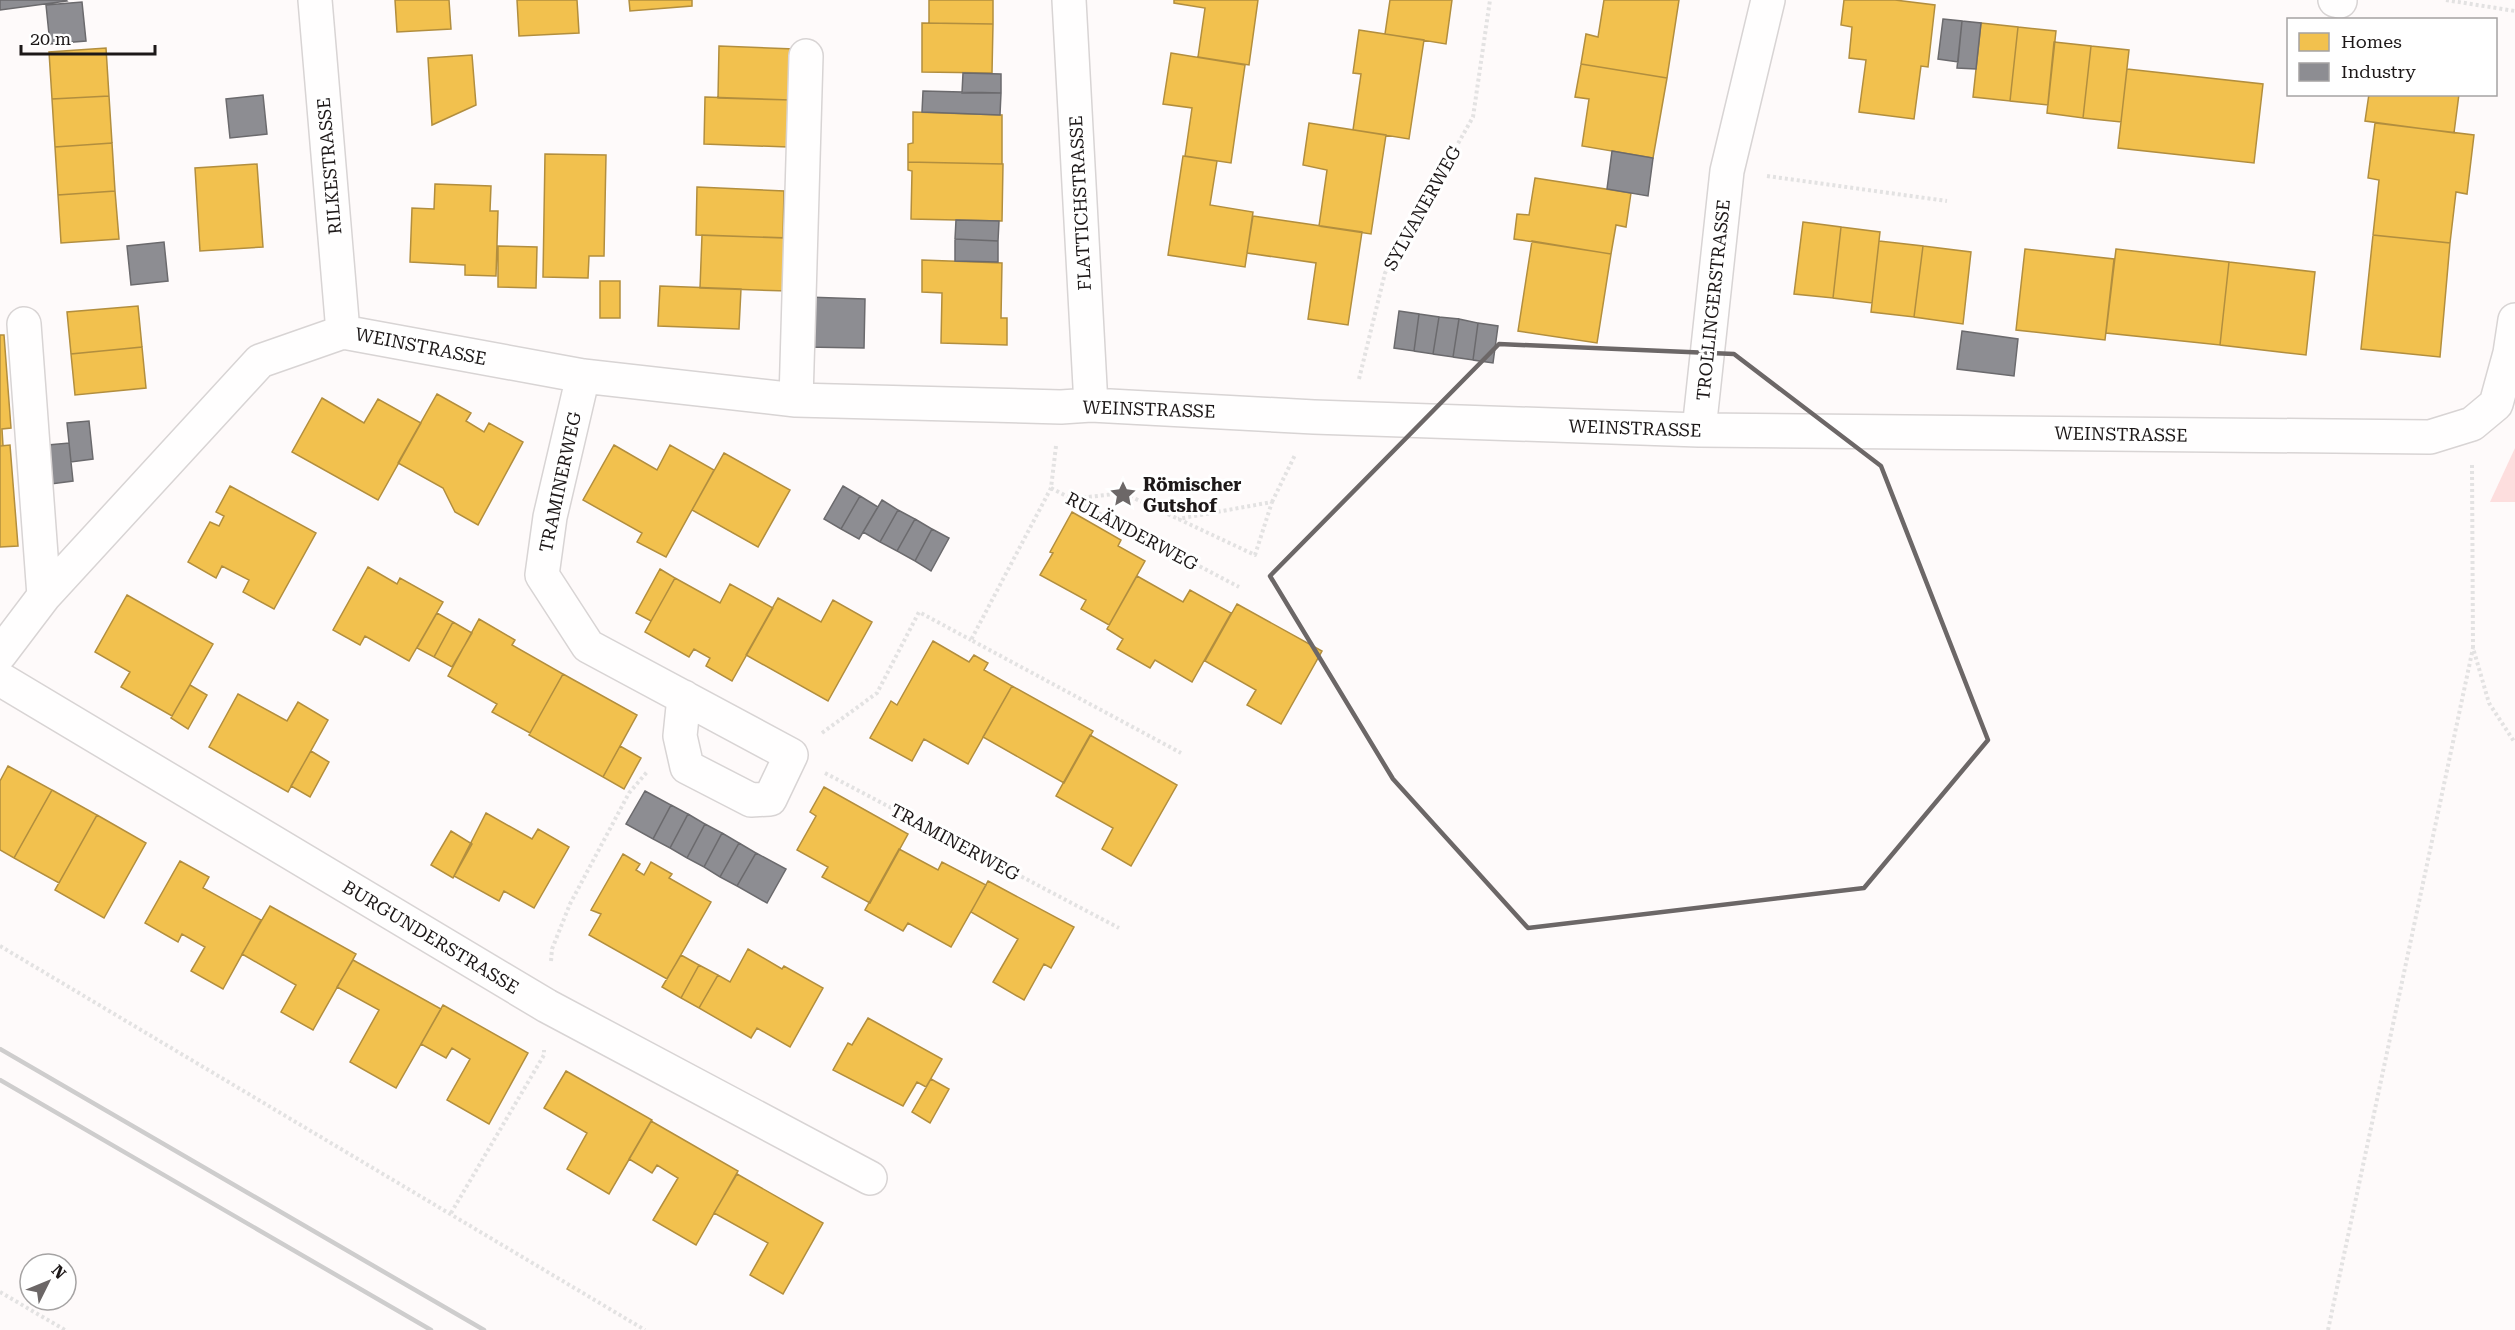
<svg xmlns="http://www.w3.org/2000/svg" width="2515" height="1330" font-family="'Roboto Serif',serif">
<style>
.green{fill:#fddede}
.homes{fill:#f2c14e;stroke:#b28e3e;stroke-width:1.5}
.industry{fill:#8d8d92;stroke:#6b6a6d;stroke-width:1.5}
.lines{fill:none;stroke-linecap:round;stroke-linejoin:round}
.minor-casing{stroke:#d8d4d4;stroke-width:36}
.path{stroke:#e3e2e2;stroke-width:4;stroke-dasharray:3 3;stroke-linecap:butt}
.minor{stroke:#fffefe;stroke-width:33}
.rail{stroke:#cecdcd;stroke-width:4.5}
.marked{fill:none;stroke:#6c6767;stroke-width:4.5;stroke-linejoin:round}
.labels{text-anchor:middle;dominant-baseline:central;stroke-width:6;stroke-linejoin:round;paint-order:stroke}
.street-label{font-size:18px;fill:#1d1818;stroke:#fff}
.poi-label{font-size:18px;font-weight:bold;fill:#1d1818;stroke:#fff;text-anchor:start}
</style>
<rect width="100%" height="100%" fill="#fefafa"/>
<path class="green" d="M2515,448V502H2490Z"/>
<path class="homes" d="M395,0H449L451,29L397,32Z
M517,0H577L579,33L519,36Z
M629,0H692V6L630,11Z
M929,0H993V24L929,23Z
M1174,0H1258L1249,65L1198,57L1205,8L1174,3Z
M1390,0H1452L1446,44L1385,34Z
M1604,0H1679L1667,78L1581,64L1586,34L1598,37Z
M1844,0H1895L1935,5L1928,67L1921,66L1914,119L1859,112L1866,60L1849,58L1852,27L1841,25Z
M922,23L993,24L992,73L922,72Z
M1981,23L2018,27L2010,101L1973,97Z
M2018,27L2056,31L2048,105L2010,101Z
M1359,30L1424,40L1409,139L1353,130L1361,74L1353,73Z
M2054,42L2091,46L2083,118L2047,113Z
M719,46L794,49L793,100L718,98Z
M2091,46L2129,50L2121,122L2083,118Z
M106,48L109,96L52,99L49,52Z
M1171,53L1245,65L1231,163L1185,156L1192,108L1163,104Z
M472,55L476,105L432,125L428,58Z
M1581,64L1667,78L1653,158L1582,146L1589,99L1575,97Z
M2127,69L2263,84L2254,163L2118,148Z
M2369,94H2459L2454,133L2365,121Z
M109,96L112,143L55,147L52,99Z
M705,97L789,100L788,147L704,144Z
M913,112L1002,115V164L908,162V144L913,143Z
M1309,123L1386,135L1371,234L1319,226L1327,170L1303,165Z
M2375,123L2474,135L2467,194L2456,192L2450,243L2373,235L2379,180L2368,178Z
M112,143L115,191L58,195L55,147Z
M545,154L606,155L604,256H589L588,278L543,277Z
M1183,156L1217,161L1210,205L1253,212L1245,267L1168,255Z
M908,162L1003,164L1002,221L911,219L912,171L908,170Z
M257,164L263,247L200,251L195,168Z
M1535,178L1631,193L1626,227L1616,225L1611,254L1514,239L1517,214L1529,215Z
M435,184L491,186L490,211H498L496,276L465,275V265L410,262L412,208L434,209Z
M697,187L784,191L783,238L696,235Z
M115,191L119,239L61,243L58,195Z
M1253,216L1362,232L1348,325L1308,319L1316,263L1247,253Z
M1803,222L1841,227L1833,298L1794,294Z
M1841,227L1880,232L1872,303L1833,298Z
M702,235L789,238L787,291L700,288Z
M2373,235L2450,243L2440,357L2361,349Z
M1532,241L1611,254L1597,343L1518,331Z
M1879,241L1923,246L1914,317L1871,312Z
M498,246L537,247L536,288L498,287Z
M1923,246L1971,252L1963,324L1914,317Z
M2025,249L2114,259L2105,340L2016,330Z
M2116,249L2229,262L2220,345L2106,333Z
M922,260L1002,263L1001,318H1007V345L941,343L942,293L922,292Z
M2229,262L2315,272L2306,355L2220,345Z
M600,281H620V318H600Z
M660,286L741,289L739,329L658,326Z
M138,306L142,347L71,354L67,312Z
M0,335H4L11,428L2,429L3,446H0Z
M142,347L146,388L75,395L71,354Z
M437,394L471,413L466,421L484,432L489,423L523,442L478,525L455,512L443,488L398,463Z
M322,398L364,423L378,399L421,423L378,500L292,452Z
M10,445L18,546L0,547V446Z
M614,445L657,470L670,445L714,470L666,557L637,542L642,533L583,500Z
M724,453L790,490L758,547L692,510Z
M230,486L316,533L274,609L243,592L249,580L222,566L216,578L188,562L210,522L219,526L224,516L216,512Z
M1072,512L1121,540L1118,546L1145,561L1109,625L1081,609L1086,600L1040,575L1053,553L1050,552Z
M368,567L397,584L400,578L443,602L409,661L365,636L360,645L333,630Z
M660,569L675,578L651,621L636,613Z
M1137,576L1183,602L1190,590L1231,613L1192,682L1155,660L1150,668L1117,649L1123,639L1107,629Z
M675,578L720,603L730,584L773,608L732,681L706,666L710,658L694,649L689,657L645,632Z
M127,595L213,644L172,716L121,687L130,672L95,652Z
M778,598L821,622L833,600L872,622L828,701L746,655Z
M1237,604L1322,651L1281,724L1247,705L1256,690L1205,661Z
M437,613L453,622L434,657L417,648Z
M479,619L515,640L512,645L563,674L530,733L492,712L497,704L448,676Z
M453,622L472,633L452,667L434,657Z
M933,641L969,662L974,655L988,663L984,670L1012,686L968,764L924,739L912,761L870,738L891,701L897,705Z
M563,674L637,715L603,777L529,735Z
M190,685L207,695L188,729L171,718Z
M1012,686L1093,731L1064,783L983,737Z
M238,694L287,721L298,702L328,720L288,792L209,747Z
M1090,735L1177,785L1131,866L1102,849L1113,828L1056,796Z
M620,746L641,758L624,789L603,777Z
M311,751L329,762L310,797L291,786Z
M8,766L52,790L14,858L0,850V781Z
M824,787L908,834L870,903L822,877L828,867L797,850L816,816L810,812Z
M52,790L97,815L59,883L14,858Z
M486,813L532,839L538,829L569,847L534,908L504,891L499,901L454,876Z
M97,815L146,843L104,918L55,890Z
M451,831L472,844L453,878L431,865Z
M899,849L938,870L942,862L986,885L951,947L908,923L903,931L865,910Z
M623,854L640,864L636,870L644,875L651,862L672,874L669,878L711,902L667,979L589,935L601,914L591,910Z
M180,861L209,877L203,888L261,920L223,989L191,971L205,947L182,934L178,942L145,923Z
M988,881L1074,927L1051,968L1044,964L1024,1000L993,982L1018,939L971,912Z
M270,906L356,954L313,1030L281,1012L296,985L242,954Z
M748,949L782,969L784,966L823,988L790,1047L757,1028L751,1038L699,1008L718,975L730,982Z
M681,955L699,965L681,998L662,987Z
M353,960L441,1009L396,1088L350,1062L379,1010L337,987Z
M699,965L718,975L699,1008L681,998Z
M443,1005L528,1053L489,1124L447,1100L470,1059L452,1048L446,1058L421,1044Z
M868,1018L942,1059L926,1087L917,1082L903,1106L833,1070L848,1043L852,1045Z
M566,1071L652,1120L609,1194L567,1169L587,1133L544,1108Z
M931,1079L949,1089L930,1123L912,1112Z
M651,1121L738,1171L696,1245L653,1220L678,1178L657,1165L652,1173L629,1159Z
M737,1174L823,1223L783,1294L750,1275L768,1243L714,1213Z"/>
<path class="industry" d="M0,0H66L67,1L0,10Z
M82,2L86,41L50,44L46,5Z
M1943,19L1962,21L1958,62L1938,59Z
M1962,21L1981,23L1976,69L1957,68Z
M963,73L1001,74V93H962Z
M923,91L1001,93L1000,115L922,112Z
M263,95L267,134L230,138L226,99Z
M1612,151L1653,158L1648,196L1607,189Z
M956,220L999,221L998,241L955,239Z
M955,239L998,241V262L955,261Z
M164,242L168,281L131,285L127,246Z
M806,297L865,299L864,348L805,347Z
M1399,311L1419,314L1414,351L1394,348Z
M1419,314L1439,317L1433,354L1414,351Z
M1439,317L1459,319L1453,357L1433,354Z
M1459,319L1478,323L1473,360L1453,357Z
M1478,323L1498,326L1493,363L1473,360Z
M1962,331L2018,339L2014,376L1957,369Z
M89,421L93,459L71,462L67,423Z
M69,443L73,481L51,484L48,445Z
M843,486L860,496L841,529L824,519Z
M860,496L878,507L859,539L841,529Z
M882,500L898,510L880,542L863,532Z
M898,510L915,519L897,551L880,542Z
M915,519L932,529L915,561L897,551Z
M932,529L949,538L931,571L915,561Z
M645,791L671,805L653,839L626,824Z
M671,805L688,814L670,848L653,839Z
M688,814L705,824L687,858L670,848Z
M705,824L722,833L704,867L687,858Z
M722,833L739,843L720,877L704,867Z
M739,843L756,853L737,886L720,877Z
M756,853L786,869L767,903L737,886Z"/>
<g class="lines">
<defs>
<path id="minor" d="M315,0L343,332
M1069,0L1091,405
M2335,0L2340,1
M24,324L44,596
M583,376L550,517L542,575L588,646L791,755L770,799L751,800L687,767L680,736L684,697
M796,400L806,56
M1699,430L1727,171L1768,0
M0,654L44,596L260,361L343,332L583,376L796,400L1061,407L1091,405L1314,417L1699,430L2430,437L2472,424L2496,404L2510,353L2515,320
M0,679L547,1006L870,1178"/>
</defs>
<use href="#minor" class="minor-casing"/>
<path class="path" d="M2446,0L2515,11
M1767,176L1947,201
M1359,379L1385,273L1473,117L1490,0
M1056,446L1051,488L971,640L1181,753
M2472,465L2473,648L2489,703L2515,743
M1051,488L1239,587
M1071,499L1123,493L1255,555L1272,502L1178,519
M1272,502L1295,455
M822,733L877,693L919,612L971,640
M825,773L1119,928
M0,946L645,1330
M551,961L552,949L570,904L629,793L647,772
M451,1213L544,1055V1050
M0,1292L65,1330
M2328,1330L2473,648"/>
<use href="#minor" class="minor"/>
<path class="rail" d="M0,1049L484,1330
M0,1080L431,1330"/>
</g>
<path class="marked" d="M1499,344L1734,354L1881,466L1988,740L1864,888L1528,928L1393,779L1270,576Z"/>
<defs>
<symbol id="sight-bare" viewBox="-9 -9 18 18"><path d="M0-6L1.8-2.2L6-1.7L2.9 1.2L3.7 5.4L0 3.3L-3.7 5.4L-2.9 1.2L-6-1.7L-1.8-2.2Z" fill="#6c6767" stroke="#fff" stroke-width="2.5" paint-order="stroke"/></symbol>
</defs>
<g fill-rule="evenodd">
<use href="#sight-bare" x="1104" y="475" width="38" height="38"/>
</g>
<g class="labels">
<g class="street-label">
<text transform="translate(329 166) rotate(-95)">RILKESTRASSE</text>
<text transform="translate(1080 203) rotate(-93)">FLATTICHSTRASSE</text>
<text transform="translate(1422 208) rotate(-61)">SYLVANERWEG</text>
<text transform="translate(1713 300) rotate(-84)">TROLLINGERSTRASSE</text>
<text transform="translate(421 346) rotate(11)">WEINSTRASSE</text>
<text transform="translate(1149 409) rotate(2)">WEINSTRASSE</text>
<text transform="translate(1635 428) rotate(2)">WEINSTRASSE</text>
<text transform="translate(2121 434) rotate(1)">WEINSTRASSE</text>
<text transform="translate(560 482) rotate(-78)">TRAMINERWEG</text>
<text transform="translate(1132 531) rotate(28)">RULÄNDERWEG</text>
<text transform="translate(955 842) rotate(28)">TRAMINERWEG</text>
<text transform="translate(431 937) rotate(31)">BURGUNDERSTRASSE</text>
</g>
<g class="poi-label">
<text x="1143" y="484">Römischer<tspan x="1143" dy="21">Gutshof</tspan></text>
</g>
</g>
<rect x="2287" y="18" width="210" height="78" fill="#ffffff" stroke="#a5a3a3" stroke-width="1.5"/>
<rect x="2299" y="33" width="30" height="18" fill="#f2c14e" stroke="#a5a3a3" stroke-width="1.5"/>
<text x="2341" y="48" font-size="18" fill="#1d1818">Homes</text>
<rect x="2299" y="63" width="30" height="18" fill="#8d8d92" stroke="#a5a3a3" stroke-width="1.5"/>
<text x="2341" y="78" font-size="18" fill="#1d1818">Industry</text>
<g transform="translate(48 1282) rotate(47)"><circle r="28" fill="#ffffff" stroke="#a5a3a3" stroke-width="1.5"/>
<path d="M0-4.5L10 22L0 15L-10 22Z" fill="#6c6767"/>
<text y="-9" font-size="16" font-weight="bold" text-anchor="middle" fill="#1d1818">N</text>
</g>
<path d="M21 45v9h134v-9" fill="none" stroke="#1d1818" stroke-width="3"/>
<text x="30" y="45" font-size="18" fill="#1d1818" stroke="#ffffff" stroke-width="4.5" paint-order="stroke">20 m</text>
</svg>
